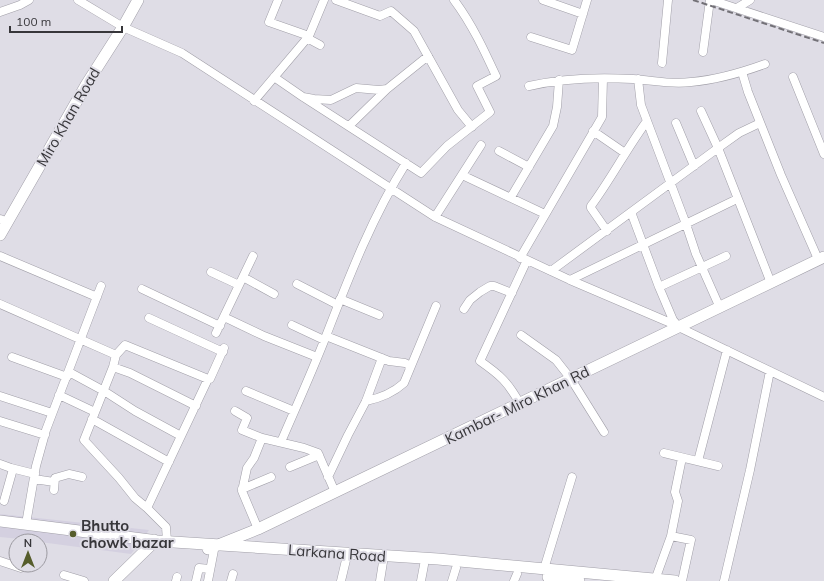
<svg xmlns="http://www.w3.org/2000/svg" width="824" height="581" font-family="Mulish,sans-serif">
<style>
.built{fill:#d4d0e0}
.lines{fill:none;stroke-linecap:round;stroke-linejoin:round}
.minor-casing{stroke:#a19fa8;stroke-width:9}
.major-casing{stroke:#a19fa8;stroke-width:12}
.minor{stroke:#fff;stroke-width:8}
.major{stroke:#fff;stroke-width:11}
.rail{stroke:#737177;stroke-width:2;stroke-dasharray:6 3;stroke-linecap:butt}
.poi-dot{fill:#565d2b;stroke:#dfdde6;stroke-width:1.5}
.labels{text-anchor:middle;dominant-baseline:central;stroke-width:4;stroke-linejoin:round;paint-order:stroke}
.street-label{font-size:15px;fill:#37363a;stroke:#dfdde6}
.poi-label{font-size:15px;font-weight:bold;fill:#37363a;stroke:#dfdde6;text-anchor:start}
</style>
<rect width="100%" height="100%" fill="#dfdde6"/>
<path class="built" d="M0,514L149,530L131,554L40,542V541L0,537Z"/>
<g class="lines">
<defs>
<path id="minor" d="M78,0L123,27L182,53L435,217L570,280L666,321L824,397
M278,0L269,22L309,36
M336,0L380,16L391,11L414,31L458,110L472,127
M543,0L583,14
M711,0L824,37
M737,8L750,0
M0,12L20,5L29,0
M531,37L572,50L587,0
M307,38L320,45
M703,52L710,0
M662,63L668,0
M742,72L748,92L781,175L818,259
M274,77L303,97L314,99L331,100L356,88L379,90L387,89L428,56
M793,77L824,154
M638,79L641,105L686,224L696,254L720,308
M529,86C563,78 598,77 633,79C652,80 671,85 691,82C714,80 743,72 765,64
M303,97L421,173L447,146L490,112L477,86L496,76C484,50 472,24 454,0
M254,101L309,36L324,0
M701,111L718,148L771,283
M676,123L694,166
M349,126L387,89
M593,131L625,153
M499,151L529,167
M462,175L545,214
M511,197L553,126L557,107L559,80
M631,212L659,287L673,320L678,326
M435,217L481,145
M0,219L8,222
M607,231L591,208V206C611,179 627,148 647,121
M0,256L97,297
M520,258L602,117L603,79
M551,271L718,148L739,133L760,123
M211,272L239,285
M243,277L274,294
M570,280L737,199
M297,284L338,305
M659,287L726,256
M142,289L220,326
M340,299L379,315
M0,304L116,355
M464,309L470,300L480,292L490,286H494L512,293
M224,317L264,336L317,357
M149,318L223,352
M292,325L324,340
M216,333L253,256
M521,335L556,360L571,379L604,432
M326,336L389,361L405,363L411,366
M12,357L67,377
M113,367L130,373L196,406
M69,372L104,391L135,411L181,436
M246,391L294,411
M59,395L95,412
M0,396L52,413
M366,401C381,398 393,393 404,383L436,306
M520,404C508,382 500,375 480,361L527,260
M235,411L247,418L242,430L262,438L304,448L318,453L335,492
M92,419L169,462
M0,421L45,435
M281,442C296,407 312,372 326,336C349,277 372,217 406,163
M664,453L718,466
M698,461L727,350
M0,464L11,468L35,474
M290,467L319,455
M328,477L348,435L366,401L382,358
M34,479L54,482
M242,489L271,477
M54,490L55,478L69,474L82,477
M4,501L13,469
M147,508L135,498L119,478L84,440L113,367L116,355L125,345L208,379
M26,524L36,466L46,430L101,286
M258,529L242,491L247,468L254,458L262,438
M671,536L678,501L675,492L682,458
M167,541L166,527L147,508L208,379H210L224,348
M0,561L21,568
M544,569L572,477
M64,575L84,581
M655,580L671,536L691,540L682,581
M176,581L177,577
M196,581L199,568L210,569
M208,581L214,550
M231,581L233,574
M341,581L346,560
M380,581L383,562
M421,581L424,565
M452,581L456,568
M514,581L517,574
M724,581L750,470L770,371"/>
<path id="major" d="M0,235L86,85L123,27L138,0
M0,521L158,541L438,559L675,581
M208,549L258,529L335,492L824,257
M548,577L579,581
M114,581L151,545L154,540"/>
</defs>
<use href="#minor" class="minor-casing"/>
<use href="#major" class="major-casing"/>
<use href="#minor" class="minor"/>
<use href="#major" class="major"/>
<path class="rail" d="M693,0L824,43"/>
</g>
<circle class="poi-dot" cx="73" cy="534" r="4"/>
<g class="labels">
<g class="street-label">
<text transform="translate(68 117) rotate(-60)">Miro Khan Road</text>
<text transform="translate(517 405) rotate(-26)">Kambar- Miro Khan Rd</text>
<text transform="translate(337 553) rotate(4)">Larkana Road</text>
</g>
<g class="poi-label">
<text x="81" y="525">Bhutto<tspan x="81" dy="17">chowk bazar</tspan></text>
</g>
</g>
<g transform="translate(28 553)"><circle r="19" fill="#dfdde6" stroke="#9c9aa1"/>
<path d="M0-3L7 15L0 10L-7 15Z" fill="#565d2b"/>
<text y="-6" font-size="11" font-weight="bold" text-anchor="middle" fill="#37363a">N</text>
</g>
<path d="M10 26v6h112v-6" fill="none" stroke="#37363a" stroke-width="2"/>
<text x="16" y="26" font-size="12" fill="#37363a" stroke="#dfdde6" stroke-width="3" paint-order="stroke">100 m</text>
</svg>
